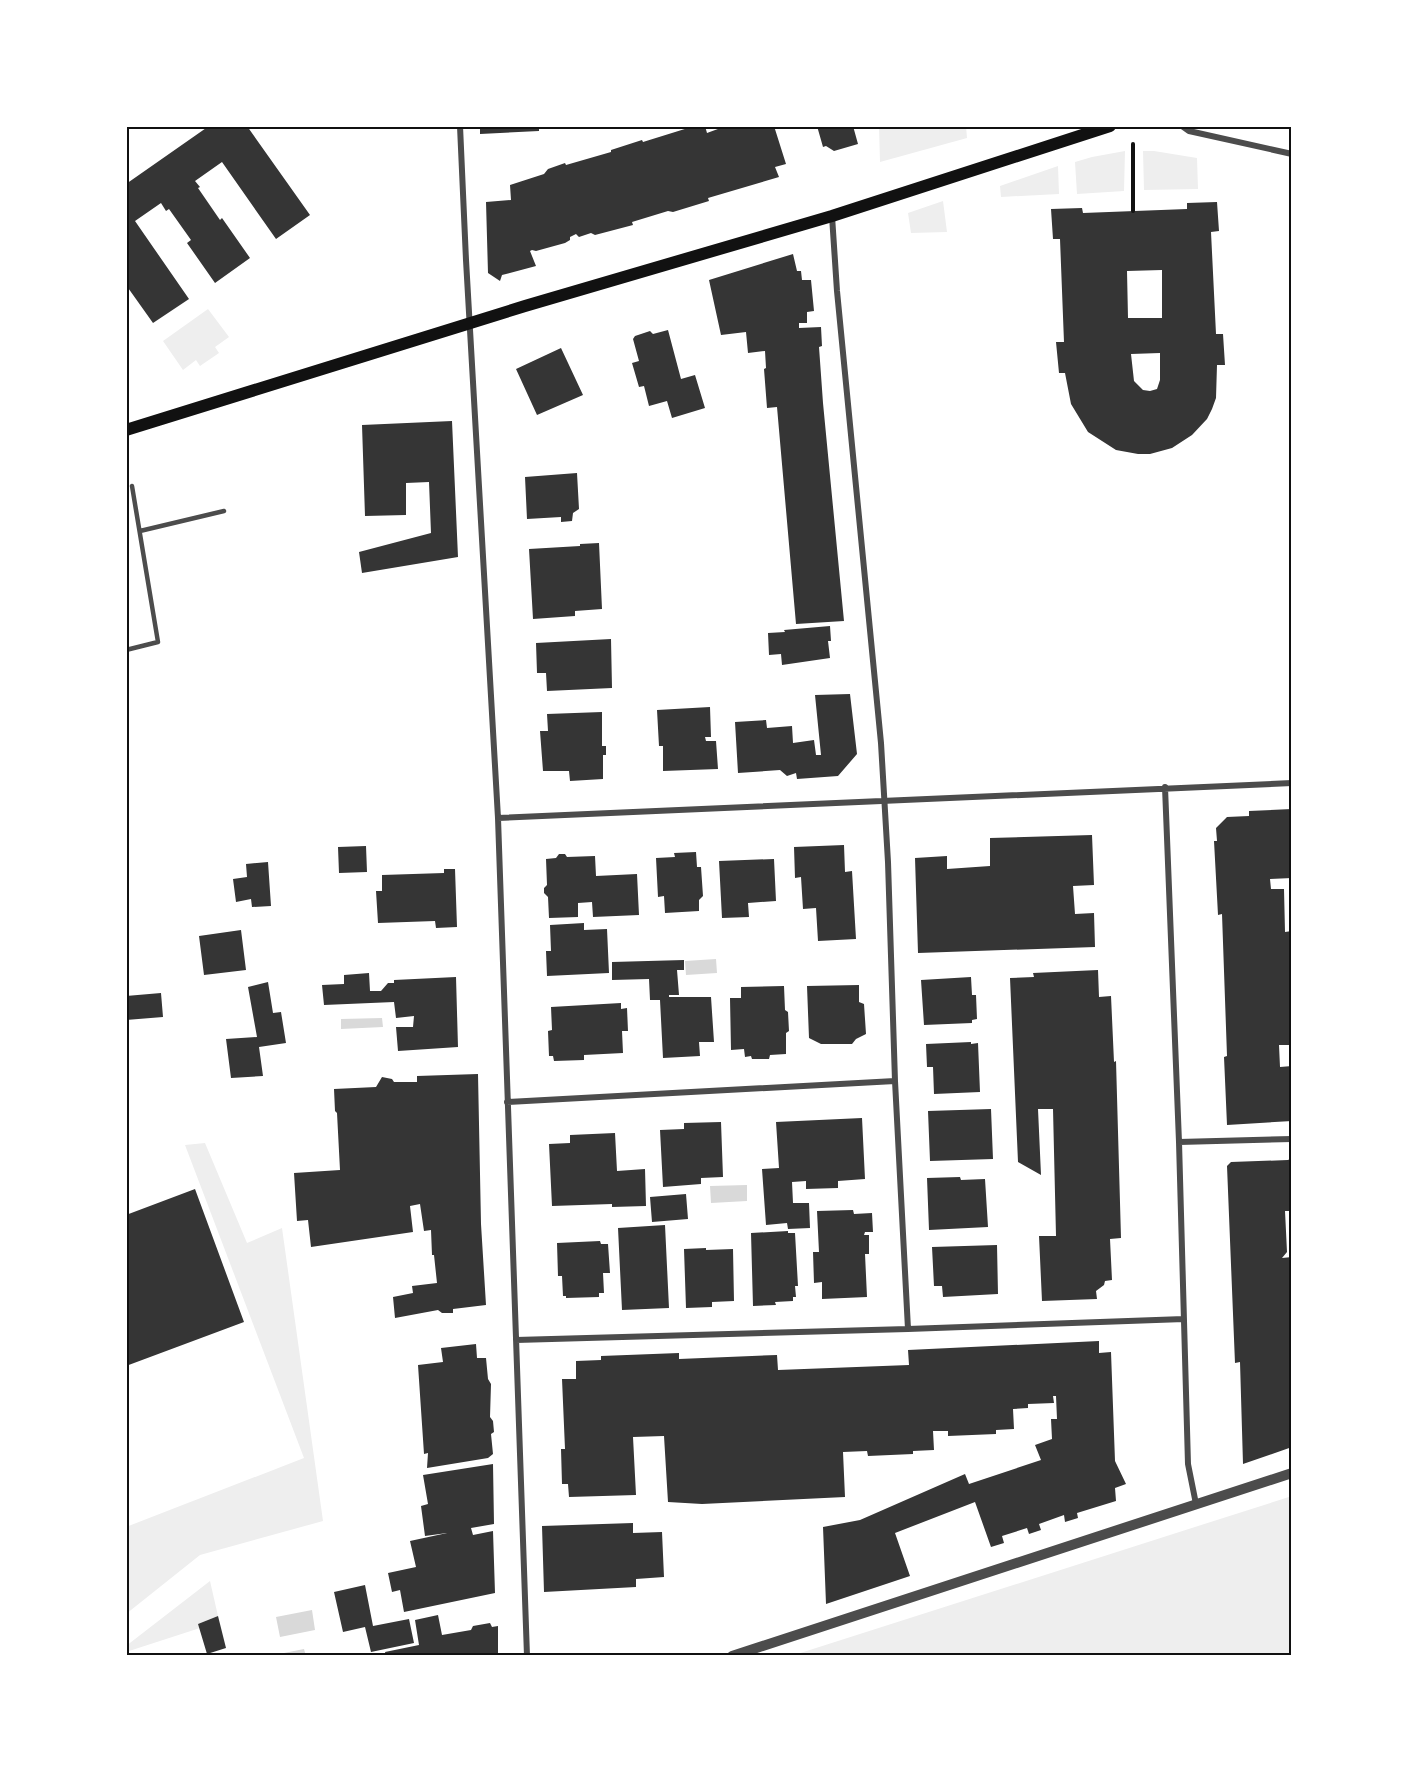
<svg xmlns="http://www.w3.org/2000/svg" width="1418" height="1782" font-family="Inter,sans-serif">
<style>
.green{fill:#eee}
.water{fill:#d9d9d9}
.building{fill:#353535;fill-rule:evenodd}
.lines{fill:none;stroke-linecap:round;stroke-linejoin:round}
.path{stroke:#111;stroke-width:4}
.service{stroke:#4c4c4c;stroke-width:4.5}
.minor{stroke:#4c4c4c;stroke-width:6}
.tertiary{stroke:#4c4c4c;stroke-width:10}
.secondary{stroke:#111;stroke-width:12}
.neatline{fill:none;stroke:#111;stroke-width:2}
</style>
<rect width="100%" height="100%" fill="#fff"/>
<path class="green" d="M879,126H966L967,138L880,162Z
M1125,151L1124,191L1077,194L1075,162L1092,157Z
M1143,151H1154L1197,158L1198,189L1144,190Z
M1058,166L1059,194L1001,197L1000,186Z
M943,201L947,232L911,233L908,213Z
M208,309L229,337L215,347L219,353L200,366L196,360L183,370L163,341Z
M205,1143L247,1243L282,1228L323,1521L200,1555L126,1614V1527L304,1458L185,1145Z
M1292,1496V1656H791Z
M210,1581L218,1616L198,1624L200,1628L126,1652V1646Z"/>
<path class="water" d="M716,959L717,973L686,975L685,961Z
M382,1018L383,1027L341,1029V1019Z
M747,1185V1201L711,1203L710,1186Z
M312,1610L315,1630L280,1637L276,1617Z
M304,1649L306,1656H269Z"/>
<path class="building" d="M209,126H247L310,215L276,239L222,162L195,181L200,187L198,188L220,220L222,218L250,258L215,283L187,243L191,240L169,209L166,211L161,203L135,221L189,299L153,323L126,285V184Z
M480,126H539V131L480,134Z
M687,126H705L707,133L726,126H774L786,164L775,167L779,177L708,198L709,201L673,212L668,211L632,222L633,225L595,235L591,233L579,237L576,234L570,237V240L565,243L536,251L532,250L530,251L536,266L502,275L500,281L488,273L486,202L511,200L510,185L544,174L548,169L565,163L566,165L611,152V150L642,140L643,142L688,128Z
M817,126H853L858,144L834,151L826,146L823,147Z
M1217,202L1219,231L1211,232L1216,334H1223L1225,365H1217L1216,398L1212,409L1207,419L1192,435L1172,448L1150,454H1138L1116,450L1088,432L1071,404L1065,373H1059L1056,342H1064L1060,239H1053L1051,209L1082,208L1083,213L1187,209V203ZM1162,270V318H1128L1127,271ZM1160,353V380L1157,389L1150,391L1143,390L1134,381L1131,354Z
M793,254L797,271H801L802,280H811L814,311L807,312V323H799V328L821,327L822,346L819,347L823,403L844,621L796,624L777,407L767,408L764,369L766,368L765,351L748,353L746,332L721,335L709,280Z
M668,330L681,379L695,375L705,408L672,418L667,401L649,406L644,386L639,387L632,363L639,361L633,339L635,336L650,331L653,334Z
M561,348L583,395L537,415L516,369Z
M452,421L458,557L362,573L359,552L431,533L429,482L406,483V515L365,516L362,425Z
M577,473L579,509L573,513L572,521L561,522V517L527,519L525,477Z
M599,543L602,609L575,611V616L533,619L529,549L580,546V544Z
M830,626L831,641H828L830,658L782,665L781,654L769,655L768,633L785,632L784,630Z
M611,639L612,688L547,691L546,673H537L536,643Z
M850,694L857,754L838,776L797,779L796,773L787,776L780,770L738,773L735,722L766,720L767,728L792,726L793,743L814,740L816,755H821L815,695Z
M710,707L711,737H705L706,741H716L718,769L663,771V746H659L657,710Z
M602,712V746H606V755H603V779L570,781L569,771H543L540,731H548L547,714Z
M1292,809V878L1270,879L1271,889H1284L1285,932L1292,931V1045H1279L1280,1067L1292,1066V1121L1227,1125L1224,1057L1227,1056L1222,914L1218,915L1214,841H1217L1216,828L1227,817L1249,816V811Z
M1092,835L1094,885L1073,886L1075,914L1094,913L1095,947L918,953L915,858L947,856V869L990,866V838Z
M844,845L845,872L852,871L856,939L818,941L816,908L803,909L801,877L795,878L794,847Z
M366,846L367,872L339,873L338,847Z
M696,852L697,867H701L703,896L699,900V911L665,913L664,896L658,897L656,858L675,857L674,853Z
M559,854H565L567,857L595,856L596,876L637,874L639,915L593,917L592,902L578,903V917L549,918L548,897L544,893V888L547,885L546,859L556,858Z
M774,859L776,901L748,903L749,917L722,918L719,861Z
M268,862L271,906L252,907L251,899L236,902L233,879L247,877L246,864Z
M444,869H455L457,927L436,928L435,921L378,923L376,891H382V875L444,873Z
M584,923V930L607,929L609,973L547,976L546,951H551L550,925Z
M241,930L246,970L204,975L199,936Z
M684,960V970H677L679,995H669V997H711L714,1042H699L700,1056L663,1058L660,1000H650L649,979L612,980V962Z
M1098,970L1099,997L1111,996L1114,1062L1116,1061L1121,1238L1110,1239L1112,1280L1105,1281L1104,1285L1096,1291L1097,1299L1042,1301L1039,1236H1056L1053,1109H1038L1041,1175L1018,1162L1010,978L1034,977L1033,973Z
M369,973L370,991H381L388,983H394V980L456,977L458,1047L398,1051L396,1027H413L414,1016L396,1018L394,1002L324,1005L322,985L344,984V975Z
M971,977L972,995H976L977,1019L972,1020V1023L924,1025L921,980Z
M268,982L273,1013L281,1012L286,1043L259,1047L263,1076L231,1078L226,1039L257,1037L248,987Z
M859,985V1002L864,1004L866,1034L856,1039L852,1044H821L809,1038L807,986Z
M784,986L785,1010L788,1012L789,1031L786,1033V1054L770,1055L769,1059H752L751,1056L745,1057L744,1049L731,1050L730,998H741V987Z
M161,993L163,1017L126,1020V996Z
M621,1003V1009L627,1008L628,1031H622L623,1053L584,1055V1060L554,1061L553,1056H549L548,1031L552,1030L551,1007Z
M971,1042V1044L978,1043L980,1092L934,1094L933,1067H927L926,1044Z
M478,1074L481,1224L486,1305L453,1309V1313H442L438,1310L395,1318L393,1297L413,1293L412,1286L437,1283L434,1255H432L431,1230L424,1231L420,1204L410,1206L413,1232L311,1247L308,1220L297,1221L294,1173L340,1170L337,1113L335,1111L334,1089L376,1087L382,1077L392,1079L394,1082H417V1076Z
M991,1109L993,1159L930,1161L928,1111Z
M862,1118L865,1179L838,1181V1188L806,1189V1181L792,1182L793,1203H809L810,1228L788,1229L787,1223L766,1225L762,1169L779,1168L776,1122Z
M721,1122L723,1177L701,1178V1184L663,1187L660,1130L684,1129V1123Z
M615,1133L617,1171L645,1169L646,1206L612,1207V1204L552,1206L549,1144L570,1143V1135Z
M1292,1158V1211H1285L1287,1252L1282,1258L1292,1257V1447L1243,1464L1240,1362L1235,1363L1227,1166L1231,1162L1288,1160Z
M960,1177L961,1180L985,1179L988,1227L929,1230L927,1178Z
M195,1189L244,1322L126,1366V1215Z
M686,1194L688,1219L652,1222L650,1197Z
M853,1210L854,1214L872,1213L873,1232H865L864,1235H869V1254H865L867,1297L822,1299V1282L814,1283L813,1252H819L817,1211Z
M665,1225L669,1308L622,1310L618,1228Z
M788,1231V1233H795L798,1286H795L796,1297H793V1301L775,1302L776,1305L753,1306L751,1233Z
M600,1241L601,1244H608L610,1273H603L604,1293H599V1297L566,1298V1296H563L562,1276H558L557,1243Z
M997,1245L998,1294L943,1297L942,1286H934L932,1247Z
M706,1248V1250L733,1249L734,1301L712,1302V1307L686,1308L684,1249Z
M1099,1341V1353L1111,1352L1115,1461L1126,1484L1115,1488L1116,1501L1077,1513L1078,1518L1065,1522L1064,1515L1039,1524L1041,1530L1029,1534L1027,1528L1002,1536L1004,1543L991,1547L975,1502L895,1533L910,1576L826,1604L823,1527L860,1520L965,1474L969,1484L1041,1460L1035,1445L1052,1439L1051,1419H1057L1056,1396H1053L1054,1403L1028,1404V1408L1013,1409L1014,1429L996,1430V1434L948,1436V1431H933L934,1450L913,1451V1454L868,1456L867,1451L843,1452L845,1497L702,1504L668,1502L664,1436L633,1437L636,1495L569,1497L568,1484H562L561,1449H565L562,1379H576V1361L601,1360V1356L679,1353V1359L777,1355L778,1370L909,1365L908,1350Z
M476,1344L477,1358H486L488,1379L491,1384L490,1417L493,1421L494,1432L491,1434L493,1454L488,1458L427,1468L428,1453L424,1454L418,1365L443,1362L441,1348Z
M493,1464L494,1524L471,1528L473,1535L493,1531L495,1593L404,1612L400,1590L392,1592L388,1573L416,1567L410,1541L447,1533L425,1536L421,1506L428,1504L423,1475Z
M633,1523V1533L662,1532L664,1577L636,1579V1587L544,1592L542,1526Z
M365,1585L373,1626L409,1619L414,1643L371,1652L365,1627L343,1632L334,1592Z
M438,1615L442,1635L471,1630L473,1626L490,1623L492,1627L498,1626V1656H386L385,1652L419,1645L415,1620Z
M218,1616L226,1648L207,1654L198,1624Z"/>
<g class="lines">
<path class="path" d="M1133,144V211"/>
<path class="service" d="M140,531L224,511
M126,650L158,642L132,486"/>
<path class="minor" d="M460,126L466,260L498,818L527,1656
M1182,126L1189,131L1292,154
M832,216L837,291L881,743L888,862L895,1081L908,1329
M1165,787L1179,1142L1188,1464L1196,1504
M498,818L1292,783
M507,1102L895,1081
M1179,1142L1292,1139
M516,1340L908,1329L1184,1319"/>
<path class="tertiary" d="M732,1656L1292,1473"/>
<path class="secondary" d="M126,430L525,306L832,216L1110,126"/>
</g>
<rect width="1418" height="1782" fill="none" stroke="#ffffff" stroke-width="255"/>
<rect x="128" y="128" width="1162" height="1526" class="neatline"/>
</svg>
